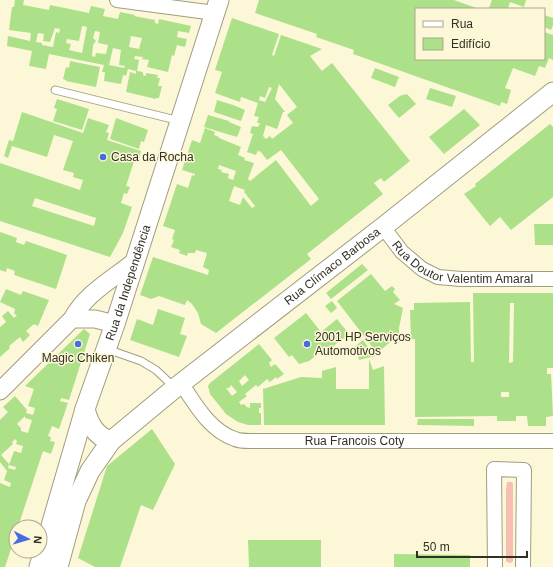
<svg xmlns="http://www.w3.org/2000/svg" width="553" height="567" font-family="Helvetica,sans-serif">
<style>
.green{fill:#f6bfb2}
.building{fill:#ace189;fill-rule:evenodd}
.lines{fill:none;stroke-linecap:round;stroke-linejoin:round}
.service-casing{stroke:#a19d7f;stroke-width:9}
.minor-casing{stroke:#a19d7f;stroke-width:16}
.tertiary-casing{stroke:#a19d7f;stroke-width:19}
.secondary-casing{stroke:#a19d7f;stroke-width:21}
.service{stroke:#fff;stroke-width:7}
.minor{stroke:#fff;stroke-width:14}
.tertiary{stroke:#fff;stroke-width:17}
.secondary{stroke:#fff;stroke-width:19}
.poi-dot{fill:#466cdf;stroke:#fcf7d7;stroke-width:1.5}
.labels{text-anchor:middle;dominant-baseline:central;stroke-width:3;stroke-linejoin:round;paint-order:stroke}
.poi-label{font-size:12px;fill:#313023;stroke:#fcf7d7;text-anchor:start}
.street-label{font-size:12px;fill:#313023;stroke:#fcf7d7}
</style>
<rect width="100%" height="100%" fill="#fcf7d7"/>
<path class="green" d="M507,482H512L513,484V561L511,563L507,562L506,561V489Z"/>
<path class="building" d="M15,0H24L23,5L49,10L50,5L89,13L91,6L105,9L103,16L118,19L120,12L135,15L134,16L155,20V23L158,24L159,19L191,26L189,33L178,31L177,37L187,39L185,47L177,45L174,56L172,55L168,72L147,67L149,60L142,59L143,57L135,56L134,59L139,60L137,71L143,72V75L146,76V73L158,75L157,78H160L158,86H162L159,98H156V99L126,92L130,72L136,74V71L128,69L126,76L123,75L121,84L104,81L105,72H102L104,65L49,54L46,69L29,66L32,51L7,46L8,36L30,41L31,33L9,30L12,7H14ZM82,26L87,27L82,53L69,50L71,44L66,43L67,39L79,41ZM55,28L60,29L59,33L56,32L53,47L42,45V43L36,42L38,33L44,34L43,41L50,42ZM95,31L100,32L98,43L108,45L106,54L96,53L95,57L92,56L93,45L96,41L93,38ZM131,36L142,38L139,49L129,47ZM113,48L121,50L119,65L125,66L124,68L109,65Z
M259,0H454L479,9H416V59H544V32L553,35V60L549,58L545,68L539,66L535,76L513,68L505,88L511,90L507,104L501,102L500,106L353,54L354,50L316,37L317,34L255,13Z
M492,0H526L524,7L510,2L508,9L489,8Z
M544,15L553,18V25L551,30L544,27Z
M232,18L279,34L272,55L274,56L281,35L322,49L310,56L322,71L332,63L410,161L384,182L381,178L374,183L383,194L307,254L311,259L216,333L201,324L198,313L192,304L187,300L185,305L159,296L151,299L140,295L153,257L208,275L209,270L203,267L207,253L196,250L195,253H188L187,256L179,253L180,250L171,247L174,240L172,239L175,230L163,226L177,184L188,188L192,175L194,176L195,174L182,170L192,140L200,143L205,128L215,132L214,135L219,137V138L241,147L238,155L245,158L244,160L254,163L248,179L250,181L276,160L311,206L319,199L281,150L267,160L260,151L259,152L258,150L256,155L247,152L253,134L250,133L252,126L258,127L260,123H257L259,117L254,116L258,103L241,97L240,102L215,93L222,72L215,70ZM279,84L297,107L287,115L293,123L272,139L270,136L266,139L263,136L266,125L277,129L283,112H285L275,99ZM269,87L272,88L265,102L259,100L260,96L265,98ZM219,165L236,171L233,180L228,178L229,174L221,172L222,170L218,169ZM234,186L245,190L244,192L255,206L252,208L243,197L240,205L229,201Z
M70,61L100,67L96,87L66,81V80L63,79L66,67L69,68Z
M375,68L399,77L395,87L371,78Z
M430,88L456,96L452,107L426,99Z
M405,94V95L407,94L416,104L399,118L388,105L401,95V96Z
M57,99L89,109L82,130L53,121L57,109L54,108Z
M217,100L233,105L245,110L241,121L214,112Z
M464,109L480,125L444,154L429,137Z
M22,112L83,133L88,118L109,125L106,132L109,133L107,140L141,151L139,159L135,158L126,186L130,187L127,194L124,193L121,203L132,207L123,233L110,257L0,221V163L80,190L83,180L73,177L74,173L63,170L73,141L54,135L47,157L12,146L8,158L4,156L9,140L13,141ZM35,198L96,218L94,226L32,206Z
M208,115L229,121V122L241,127L237,137L204,127Z
M116,118L148,130L144,142L141,141L139,149L110,139Z
M550,124L553,127V197L511,230L500,217L490,226L464,194L476,186L475,184Z
M534,224H553V245H535Z
M0,232L17,238L16,242L24,245L26,241L67,255L56,289L14,275L15,271L7,268L6,272L0,270Z
M362,264L368,270L331,299L326,293Z
M371,274L385,291L392,286L395,289L393,292L400,300L394,304L403,308L399,328V339H394L377,353L337,301Z
M6,289L21,295L23,291L49,300L38,326L34,324L26,331L30,335L23,342L20,337L9,346L10,348L0,357V327L6,322L2,316L8,311L14,318L17,315L14,314L15,309L0,302Z
M473,293H553V368H547V374H551L553,416L546,417V426H528L527,416H516V421H497V416L415,417V339H411L410,310H414V303L470,302L471,362H474ZM510,303H514L513,362L509,363ZM501,392H509V397H501Z
M332,301L337,308L331,313L325,306Z
M158,309L185,318L180,334L187,336L179,357L130,340L137,319L153,325Z
M306,313L321,332L337,319L349,334L324,353L322,351L309,361L299,364L292,355L289,357L274,338Z
M84,329L90,334L69,400L61,398L60,401L68,403L59,429L52,426L48,436L51,437L50,441L55,442L51,454L43,451L18,527H16V534L5,567H0V483L10,487L11,483L4,480L7,471L0,462V420L8,412L3,407L15,396L27,410L26,413L33,415L35,408L28,406L34,389L25,386ZM25,416V418L32,420L28,433L21,431V428L17,424ZM15,439L17,441L16,444L23,446L21,453L14,451L9,465L16,467L15,470L8,468L9,464L1,455L13,444L12,442Z
M363,340L375,356L359,360L357,352L353,348Z
M259,344L272,360L269,363L271,367L275,364L284,374L277,379L276,377L270,382L267,379L258,387L256,385L245,394L247,396L239,402L241,405L244,404L247,407L250,408V403H261V408H259V413H261V425H248L238,422L226,414L210,394L208,386L210,383ZM245,375L249,380L242,386L239,381ZM231,385L237,392L232,396L226,388H229Z
M369,359L373,370L384,366L385,425H264L263,389L301,377L322,378V371L336,367V389H369Z
M418,419H474V426L417,425Z
M152,429L175,464L153,510L141,505L120,567H95L78,558L107,466Z
M248,540H321V567H249Z
M394,554L470,555V567H394Z"/>
<g class="lines">
<defs>
<path id="service" d="M55,90L180,121
M107,349L141,361L156,370L175,388"/>
<g id="minor">
<path d="M117,0L215,13"/>
<path id="s1" d="M383,227L402,252L422,269L438,277L461,279H553"/>
<path id="s2" d="M181,383C195,404 210,431 235,439C240,441 246,441 250,441H553"/>
<path d="M495,567L494,469L524,470L523,567"/>
</g>
<path id="tertiary" d="M72,319H95L115,324
M0,391L72,319C86,293 113,279 135,261"/>
<g id="secondary">
<path d="M85,409C89,424 95,436 111,441"/>
<path id="s3" d="M39,567L85,409L115,324L219,0"/>
<path id="s4" d="M58,567L76,501L90,471L111,441L175,388L383,227L553,92"/>
</g>
</defs>
<use href="#service" class="service-casing"/>
<use href="#minor" class="minor-casing"/>
<use href="#tertiary" class="tertiary-casing"/>
<use href="#secondary" class="secondary-casing"/>
<use href="#service" class="service"/>
<use href="#minor" class="minor"/>
<use href="#tertiary" class="tertiary"/>
<use href="#secondary" class="secondary"/>
</g>
<g class="poi-dot">
<circle cx="103" cy="157" r="4"/>
<circle cx="78" cy="344" r="4"/>
<circle cx="307" cy="344" r="4"/>
</g>
<g class="labels">
<g class="poi-label">
<text x="111" y="157">Casa da Rocha</text>
<text x="315" y="337">2001 HP Serviços<tspan x="315" dy="14">Automotivos</tspan></text>
<text x="78" y="358" text-anchor="middle">Magic Chiken</text>
</g>
<g class="street-label">
<text stroke="none"><textPath href="#s1" startOffset="95">Rua Doutor Valentim Amaral</textPath></text>
<text stroke="none"><textPath href="#s4" startOffset="420">Rua Clímaco Barbosa</textPath></text>
<text stroke="none"><textPath href="#s3" startOffset="298">Rua da Independência</textPath></text>
<text stroke="none"><textPath href="#s2" startOffset="199">Rua Francois Coty</textPath></text>
</g>
</g>
<rect x="415" y="8" width="130" height="52" fill="#fcf7d7" stroke="#aba78f"/>
<rect x="423" y="21" width="20" height="6" fill="#ffffff" stroke="#aba78f"/>
<text x="451" y="28" font-size="12" fill="#313023">Rua</text>
<rect x="423" y="38" width="20" height="12" fill="#ace189" stroke="#aba78f"/>
<text x="451" y="48" font-size="12" fill="#313023">Edifício</text>
<g transform="translate(28 539) rotate(95)"><circle r="19" fill="#fcf7d7" stroke="#aba78f"/>
<path d="M0-3L7 15L0 10L-7 15Z" fill="#466cdf"/>
<text y="-6" font-size="11" font-weight="bold" text-anchor="middle" fill="#313023">N</text>
</g>
<path d="M417 551v6h110v-6" fill="none" stroke="#313023" stroke-width="2"/>
<text x="423" y="551" font-size="12" fill="#313023" stroke="#fcf7d7" stroke-width="3" paint-order="stroke">50 m</text>
</svg>
